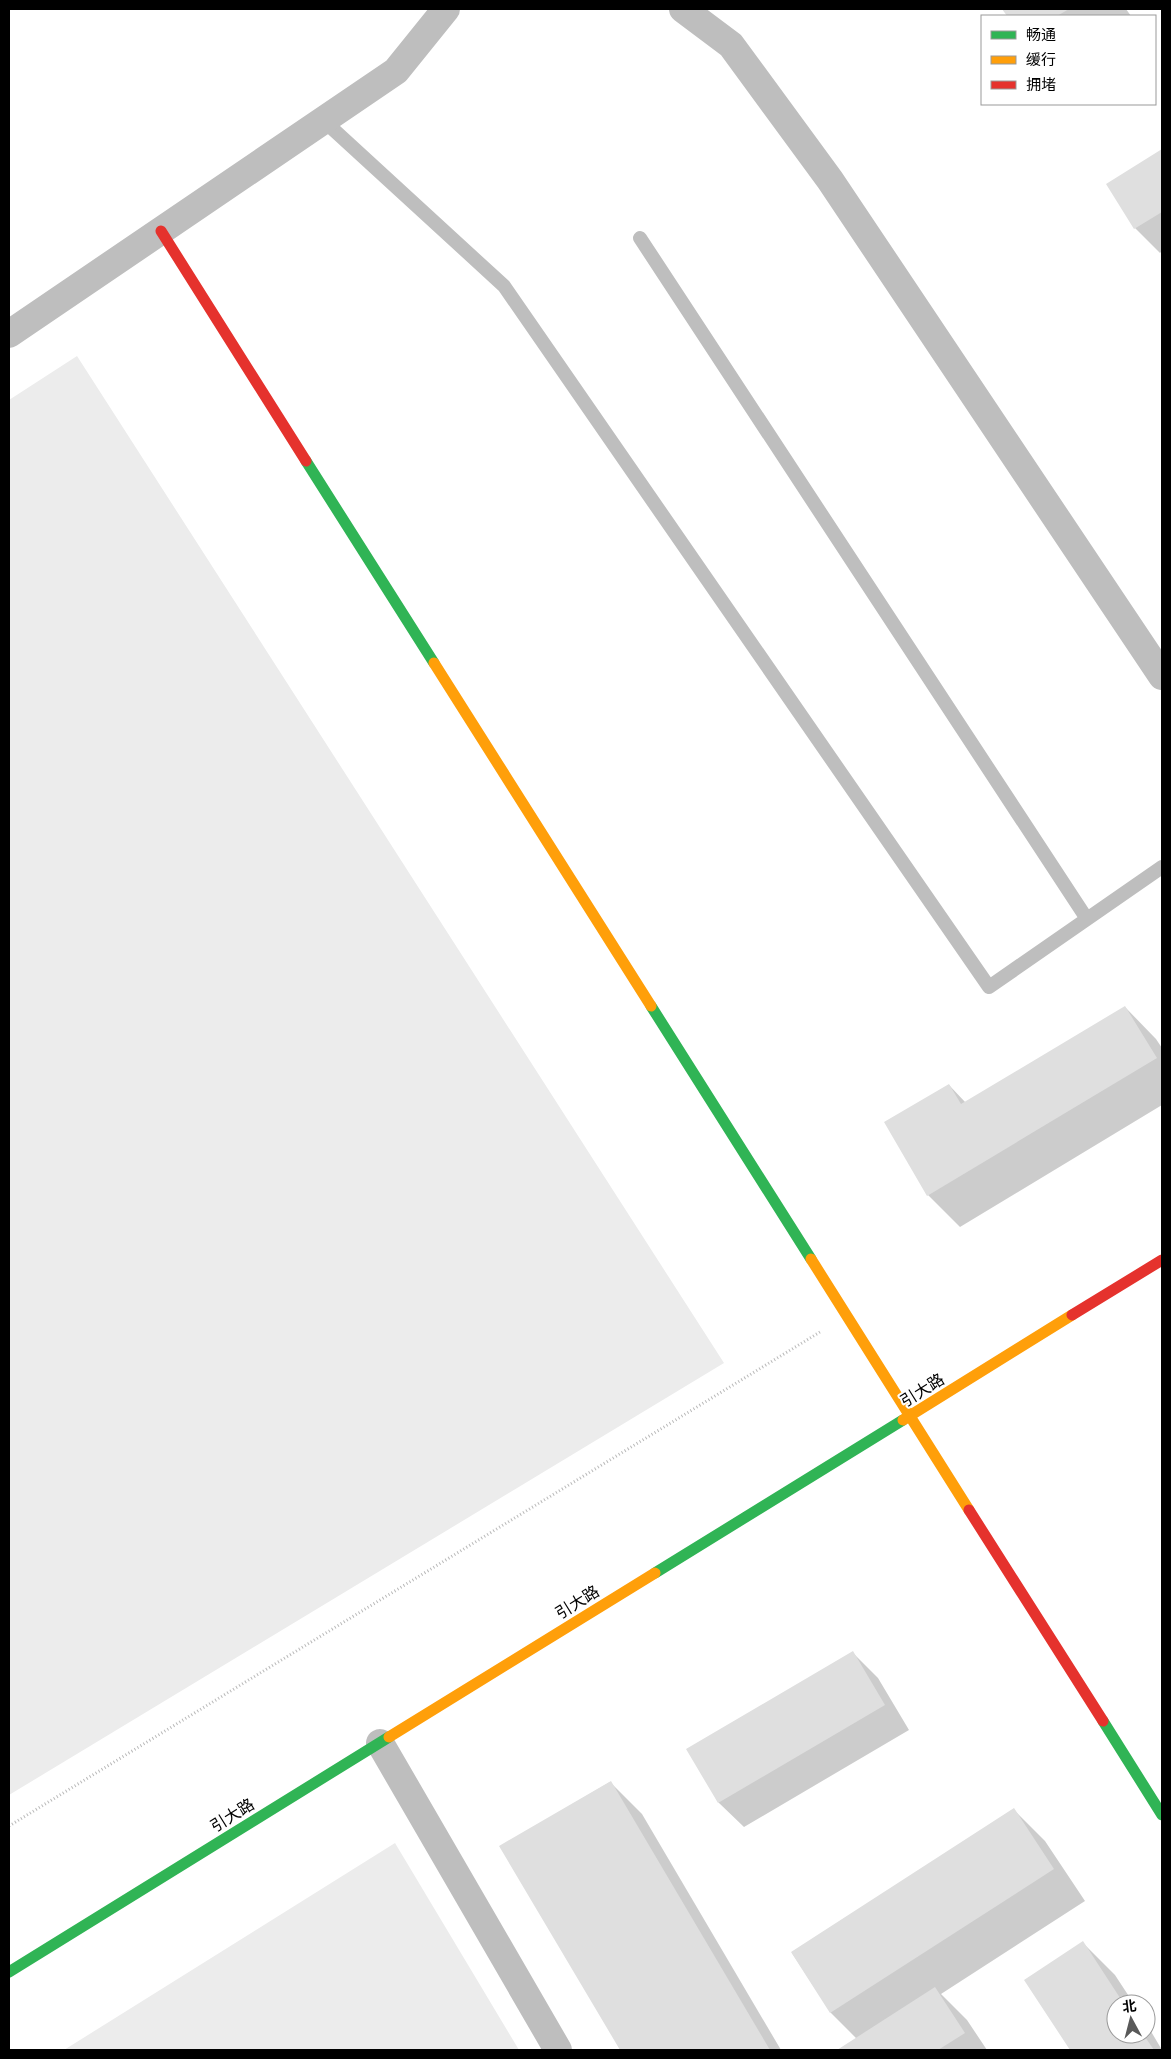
<svg xmlns="http://www.w3.org/2000/svg" width="1171" height="2059" font-family="'PT Sans','Noto Sans SC',sans-serif">
<style>
.green{fill:#ececec}
.shadow{fill:#0003}
.building{fill:#dfdfdf}
.lines{fill:none;stroke-linecap:round;stroke-linejoin:round}
.path{stroke:#b9b9b9;stroke-width:3;stroke-dasharray:1 2.5;stroke-linecap:butt}
.lane{stroke:#bebebe;stroke-width:14}
.street{stroke:#bebebe;stroke-width:28}
.fast{stroke:#30b455;stroke-width:11}
.slow{stroke:#ff9f0a;stroke-width:11}
.jam{stroke:#e5322d;stroke-width:11}
.labels{text-anchor:middle;dominant-baseline:central;stroke-width:4;stroke-linejoin:round;paint-order:stroke}
.street-label{font-size:16px;fill:#000;stroke:#fff}
</style>
<rect width="100%" height="100%" fill="#fff"/>
<path class="green" d="M77,356L724,1363L9,1795V400Z
M395,1843L519,2050H64Z"/>
<path class="shadow" d="M1004,9H1126L1131,16H1009Z
M1162,151V251L1160,253L1135,228L1108,184Z
M1125,1007L1156,1039L1162,1048V1105L960,1227L928,1195L949,1085L966,1103Z
M853,1653L878,1678L909,1730L744,1827L719,1803L688,1749Z
M610,1782L642,1814L781,2050H621L501,1846Z
M1014,1810L1045,1841L1085,1901L941,1994L967,2020L987,2050H839L857,2039L831,2013L792,1953Z
M1083,1943L1115,1975L1134,2004H1116V2034H1146V2023L1162,2050H1071L1025,1980Z"/>
<path class="building" d="M1002,9H1069L1057,16H1007Z
M1162,149V212L1134,229L1106,184Z
M1125,1006L1157,1058L927,1196L884,1122L949,1084L961,1104Z
M853,1651L885,1705L718,1803L686,1749Z
M611,1781L770,2050H620L499,1846Z
M1014,1808L1054,1869L830,2013L791,1952Z
M1083,1941L1124,2004H1116V2034H1143L1154,2050H1070L1024,1980Z
M935,1987L965,2033L938,2050H837Z"/>
<g class="lines">
<path class="path" d="M9,1826L820,1332"/>
<path class="lane" d="M323,120L504,286L989,987L1162,867
M640,238L1087,919"/>
<path class="street" d="M683,9L731,45L830,180L1162,676
M9,334L396,71L446,9
M380,1743L558,2050"/>
<path class="fast" d="M306,461L434,663
M651,1006L811,1259
M655,1573L903,1420
M1103,1721L1162,1815
M9,1972L389,1737"/>
<path class="slow" d="M434,663L651,1006
M811,1259L969,1510
M903,1420L1072,1315
M389,1737L655,1573"/>
<path class="jam" d="M161,231L306,461
M1072,1315L1162,1260
M969,1510L1103,1721"/>
</g>
<g class="labels">
<g class="street-label">
<text transform="translate(922 1390) rotate(-32)">引大路</text>
<text transform="translate(577 1602) rotate(-32)">引大路</text>
<text transform="translate(232 1815) rotate(-32)">引大路</text>
</g>
</g>
<rect width="1171" height="2059" fill="none" stroke="#000000" stroke-width="20"/>
<rect x="981" y="15" width="175" height="90" fill="#ffffff" stroke="#999999"/>
<rect x="991" y="31" width="25" height="8" fill="#30b455" stroke="#999999"/>
<text x="1026" y="40" font-size="15" fill="#000000">畅通</text>
<rect x="991" y="56" width="25" height="8" fill="#ff9f0a" stroke="#999999"/>
<text x="1026" y="65" font-size="15" fill="#000000">缓行</text>
<rect x="991" y="81" width="25" height="8" fill="#e5322d" stroke="#999999"/>
<text x="1026" y="90" font-size="15" fill="#000000">拥堵</text>
<g transform="translate(1131 2019) rotate(353)"><circle r="24" fill="#ffffff" stroke="#999999"/>
<path d="M0-4L9 19L0 12L-9 19Z" fill="#595959"/>
<text y="-8" font-size="14" font-weight="bold" text-anchor="middle" fill="#000000">北</text>
</g>
</svg>
